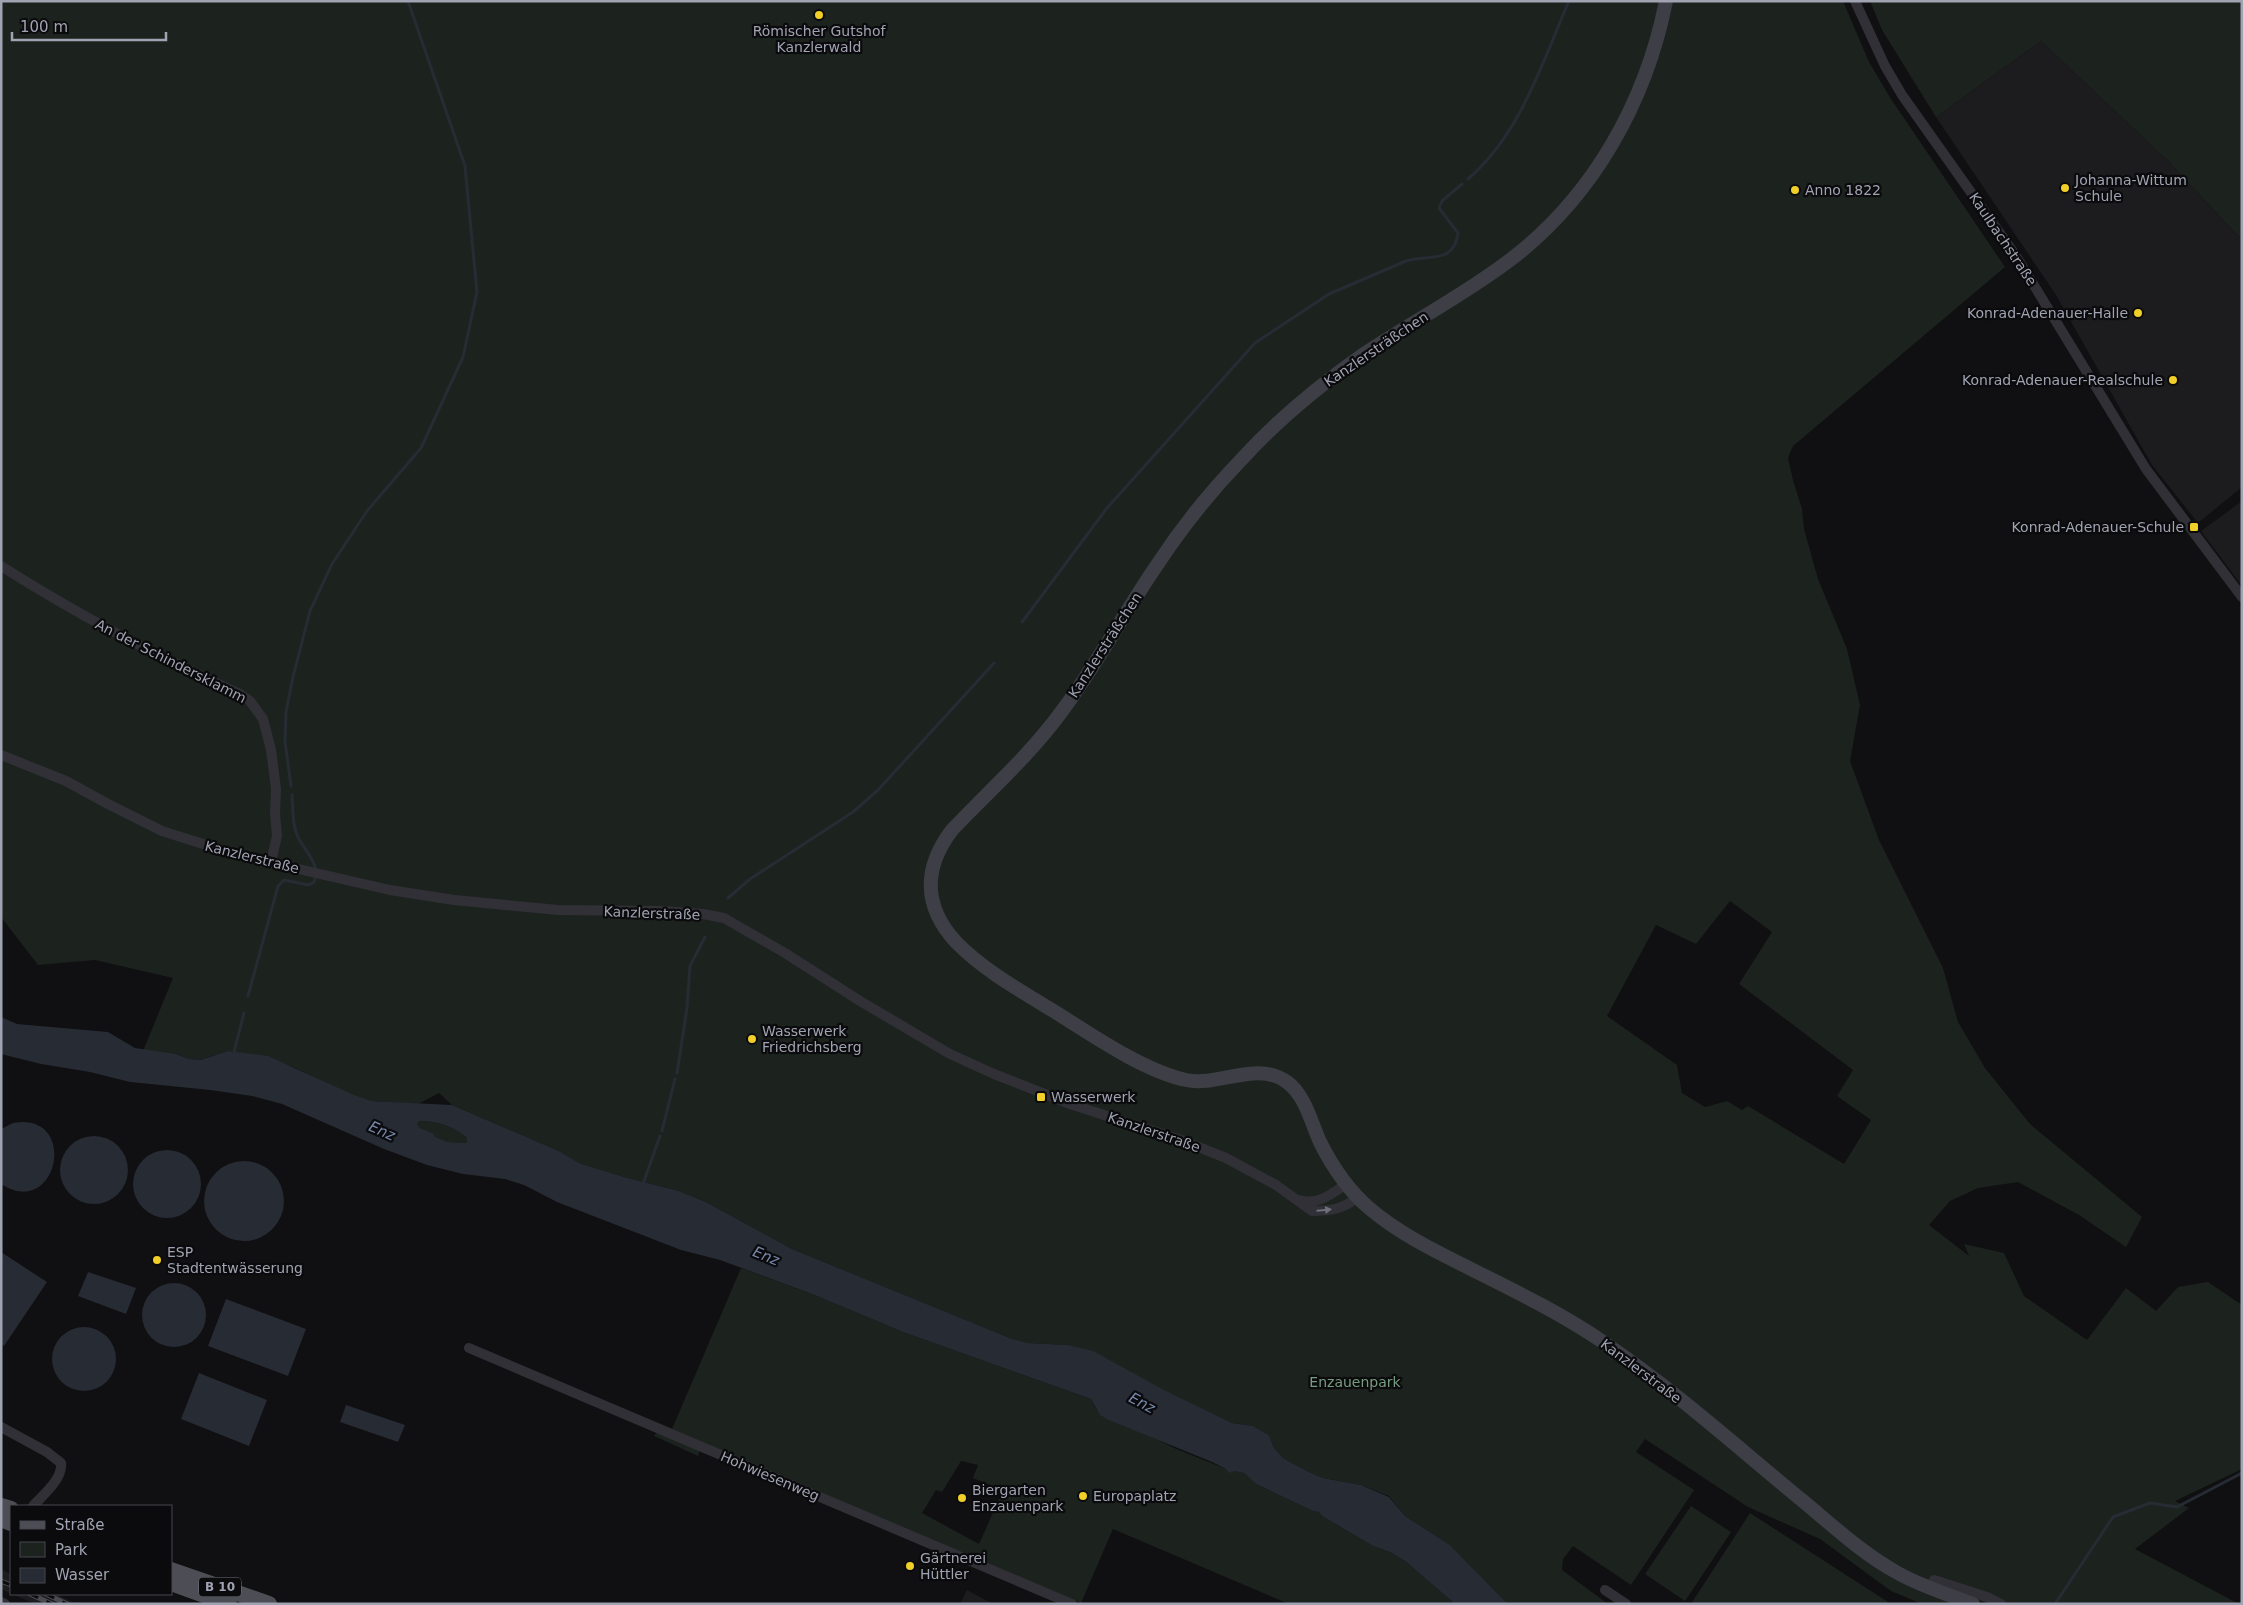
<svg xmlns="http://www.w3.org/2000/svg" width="2243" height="1605" font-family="'DejaVu Sans',sans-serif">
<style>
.built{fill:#1c1b1e}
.green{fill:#1c231e;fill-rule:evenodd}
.water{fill:#262b34;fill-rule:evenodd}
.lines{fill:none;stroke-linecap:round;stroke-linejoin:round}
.stream{stroke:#262b34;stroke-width:3}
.street{stroke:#303036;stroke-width:10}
.secondary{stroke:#3e3f46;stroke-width:14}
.primary{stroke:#4c4d55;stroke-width:16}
.rail-casing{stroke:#494a51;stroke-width:5}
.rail{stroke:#0b0a0c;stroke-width:3;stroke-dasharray:9;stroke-linecap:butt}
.oneway{fill:#6e6f7a}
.poi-dot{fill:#f0cf28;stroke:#0b0a0c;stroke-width:2}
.labels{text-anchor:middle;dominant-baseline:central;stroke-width:4.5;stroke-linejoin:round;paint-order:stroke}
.shield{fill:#0b0a0c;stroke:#737580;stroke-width:1}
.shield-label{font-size:12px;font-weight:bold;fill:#a0a3b2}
.poi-label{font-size:14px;fill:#a0a3b2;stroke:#0b0a0c;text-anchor:start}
.street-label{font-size:14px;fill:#a0a3b2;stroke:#0b0a0c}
.park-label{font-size:14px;fill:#779d80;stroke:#0b0a0c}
.water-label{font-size:15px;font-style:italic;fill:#778aad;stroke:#0b0a0c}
</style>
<rect width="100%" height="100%" fill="#100f11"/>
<path class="built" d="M2041,41L2168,161L2242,240V487L2198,523L2152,465L2056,295L1936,117Z
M2242,501V586L2201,531Z
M1,1569L11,1574V1594L1,1589Z
M967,1590L993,1604H960Z
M12,1594H55L77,1604H35Z"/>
<path class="green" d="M1,1H1843L1869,62L1891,99L2005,267L1793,446L1788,458L1793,480L1802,509L1804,529L1818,579L1847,649L1860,705L1850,761L1879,840L1943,968L1958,1022L1985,1068L2030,1124L2142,1217L2126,1247L2079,1215L2018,1182L1978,1188L1950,1201L1929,1225L1969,1256L1964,1244L2004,1253L2024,1296L2087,1340L2126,1288L2156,1311L2178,1287L2208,1282L2242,1305V1469L2175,1501L2189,1508L2135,1549L2239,1604H1989L1967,1597L1963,1604H1922L1891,1591L1820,1539L1748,1507L1645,1439L1636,1452L1694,1490L1631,1585L1573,1546L1563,1559L1562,1570L1608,1604H1508L1450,1545L1405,1516L1389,1496L1361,1485L1323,1478L1307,1471L1283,1458L1274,1448L1269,1435L1253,1426L1232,1423L1068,1345L1028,1343L1010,1338L792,1249L706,1202L679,1191L624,1177L579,1163L559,1151L452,1105L439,1093L418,1104L371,1101L354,1096L291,1066L241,1053L228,1051L199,1060L189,1059L176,1054L143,1051L173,978L95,960L38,965L1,917ZM1730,901L1772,932L1739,984L1853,1070L1837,1096L1871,1120L1844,1164L1748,1106L1742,1110L1727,1101L1705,1107L1682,1093L1677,1065L1607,1016L1656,925L1696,944Z
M1870,1H2242V240L2168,161L2041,41L1936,117L1882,30Z
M419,1121C437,1121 453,1126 467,1138V1143L448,1142L434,1137L433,1133L420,1128L417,1124Z
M741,1268L812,1294L903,1332L1091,1399L1097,1410L1174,1448L1226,1469L1244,1473L1256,1484L1313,1511L1319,1512L1322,1516L1373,1546L1390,1552L1405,1561L1455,1604H1289L1113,1529L1081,1603L672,1429ZM961,1461L978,1465L973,1478L1003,1490L979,1544L922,1513L936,1490L942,1492Z
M657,1432L700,1449L698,1456L654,1436Z
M1691,1506L1731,1532L1685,1601L1645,1574Z
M1750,1513L1888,1602L1887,1604H1691Z"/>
<path class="water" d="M1,1017L17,1024L108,1032L135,1048L176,1054L189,1059L200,1060L228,1051L268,1056L354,1095L371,1101L452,1105L559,1151L579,1163L624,1177L679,1191L706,1202L792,1249L1010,1338L1028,1343L1068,1345L1093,1351L1164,1390L1232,1423L1253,1426L1269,1435L1274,1448L1283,1458L1307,1471L1323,1478L1361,1485L1389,1497L1405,1516L1450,1545L1508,1604H1455L1405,1561L1390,1552L1373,1546L1322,1516L1319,1512L1313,1511L1256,1484L1244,1473L1234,1471L1229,1473L1226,1469L1212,1462L1109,1420L1100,1415L1091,1399L903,1332L812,1294L720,1260L681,1250L557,1202L524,1185L505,1179L463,1174L427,1165L384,1149L282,1104L252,1096L210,1090L130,1082L90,1072L41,1064L1,1054ZM419,1121C437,1121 453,1126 467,1138V1143L448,1142L435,1137L433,1133L420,1128L417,1124Z
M13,1123C80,1111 58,1221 1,1184V1129Z
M60 1170a34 34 0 1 1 68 0a34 34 0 1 1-68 0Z
M133 1184a34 34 0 1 1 68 0a34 34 0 1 1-68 0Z
M204 1201a40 40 0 1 1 80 0a40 40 0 1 1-80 0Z
M1,1252L47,1282L4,1346L1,1344Z
M88,1272L136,1288L126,1314L78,1296Z
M142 1315a32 32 0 1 1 64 0a32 32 0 1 1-64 0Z
M226,1299L306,1329L288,1376L208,1346Z
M52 1359a32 32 0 1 1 64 0a32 32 0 1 1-64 0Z
M199,1373L267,1400L249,1446L181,1419Z
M346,1405L405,1425L398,1442L340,1422Z"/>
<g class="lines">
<path class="stream" d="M1468,179C1521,133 1542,63 1569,1
M1022,622L1107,508L1255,343L1329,294L1406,261C1428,254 1454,265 1458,233L1439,208L1442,201L1462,184
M291,786L285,741L286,712L293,677L310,611L332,564L367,511L421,448L463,357L477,292L465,166L408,1
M292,795C293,809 292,826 299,839C305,850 313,857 316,870
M728,898L750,879L853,812L878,790L994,663
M248,996L278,886L284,880L309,885L314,882L315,878
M233,1056L244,1013
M677,1073L687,1008L690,966L705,937
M662,1131L675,1079
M643,1184L660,1136
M2055,1604L2113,1517L2150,1503L2177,1507L2242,1473"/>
<path class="street" d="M1855,1L1885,66L1902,95L2016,256L2146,469L2242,597
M1,566C78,615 158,657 240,694L250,701L263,719L271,750L276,789L275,813L277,836L271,862
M1,755L66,781L108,804L162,831L241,856L390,890L454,900L558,910L663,911L703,914L724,918L785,953L860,1001L950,1054L994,1074L1070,1104L1181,1140L1226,1158L1276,1185L1312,1211C1329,1211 1345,1209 1357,1197
M1299,1200C1317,1206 1332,1194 1346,1184
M469,1348L1072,1604
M1,1427L47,1452L61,1463C63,1479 43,1495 33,1506
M1934,1580L1987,1597L2001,1604
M1605,1590L1626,1604
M1,1602L5,1604"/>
<path class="secondary" d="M1666,1C1646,102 1593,197 1510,260C1464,295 1412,322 1364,354C1320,385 1277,420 1241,460C1210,492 1182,527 1157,565C1124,613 1097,664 1062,711C1030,755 989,791 952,830C923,868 923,906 956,942C982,969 1019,990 1052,1010C1089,1033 1143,1071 1186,1080C1219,1087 1257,1060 1287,1082C1305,1095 1311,1122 1320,1142C1332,1166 1348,1190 1369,1208C1397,1232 1431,1249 1463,1265C1511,1289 1559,1312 1603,1342C1673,1389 1737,1447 1803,1501C1833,1526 1862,1553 1896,1572C1920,1586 1947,1594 1973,1604"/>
<path class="primary" d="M1,1506L11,1509
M1,1519L11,1523
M171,1570L269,1604
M171,1583L229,1604"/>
<defs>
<path id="rail" d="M1,1581L11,1585
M30,1594L52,1604
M46,1594L67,1604"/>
</defs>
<use href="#rail" class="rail-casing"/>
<use href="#rail" class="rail"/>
</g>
<defs><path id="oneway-solid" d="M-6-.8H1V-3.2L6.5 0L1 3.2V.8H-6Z" transform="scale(1.25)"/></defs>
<use class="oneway" href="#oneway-solid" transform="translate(1324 1210) rotate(-5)"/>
<g class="poi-dot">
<circle cx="819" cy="15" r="5"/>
<circle cx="2065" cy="188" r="5"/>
<circle cx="1795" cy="190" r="5"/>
<circle cx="2138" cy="313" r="5"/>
<circle cx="2173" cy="380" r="5"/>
<rect x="2189" y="522" width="10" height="10" rx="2.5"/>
<circle cx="752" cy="1039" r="5"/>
<rect x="1036" y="1092" width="10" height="10" rx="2.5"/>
<circle cx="157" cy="1260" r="5"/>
<circle cx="1083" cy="1496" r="5"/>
<circle cx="962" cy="1498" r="5"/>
<circle cx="910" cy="1566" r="5"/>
</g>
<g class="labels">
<rect class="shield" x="199" y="1577.5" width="42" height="19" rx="4"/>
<g class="shield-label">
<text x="220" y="1587">B 10</text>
</g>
<g class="poi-label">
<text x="819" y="31" text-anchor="middle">Römischer Gutshof<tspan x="819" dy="16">Kanzlerwald</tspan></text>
<text x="2075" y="180">Johanna-Wittum<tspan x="2075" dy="16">Schule</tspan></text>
<text x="1805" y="190">Anno 1822</text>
<text x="2128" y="313" text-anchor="end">Konrad-Adenauer-Halle</text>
<text x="2163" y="380" text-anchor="end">Konrad-Adenauer-Realschule</text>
<text x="2184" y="527" text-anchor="end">Konrad-Adenauer-Schule</text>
<text x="762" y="1031">Wasserwerk<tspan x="762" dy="16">Friedrichsberg</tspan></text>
<text x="1051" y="1097">Wasserwerk</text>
<text x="167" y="1252">ESP<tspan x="167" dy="16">Stadtentwässerung</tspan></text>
<text x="972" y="1490">Biergarten<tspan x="972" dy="16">Enzauenpark</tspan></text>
<text x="1093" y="1496">Europaplatz</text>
<text x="920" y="1558">Gärtnerei<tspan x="920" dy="16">Hüttler</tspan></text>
</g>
<g class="street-label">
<text transform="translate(2003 239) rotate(56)">Kaulbachstraße</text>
<text transform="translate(1376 349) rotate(-34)">Kanzlersträßchen</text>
<text transform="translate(1105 645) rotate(-57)">Kanzlersträßchen</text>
<text transform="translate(171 661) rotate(27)">An der Schindersklamm</text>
<text transform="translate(252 857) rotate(14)">Kanzlerstraße</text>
<text transform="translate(652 913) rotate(2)">Kanzlerstraße</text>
<text transform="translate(1154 1132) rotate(19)">Kanzlerstraße</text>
<text transform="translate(1641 1371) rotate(37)">Kanzlerstraße</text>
<text transform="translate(770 1476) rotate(23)">Hohwiesenweg</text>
</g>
<g class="park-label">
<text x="1355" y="1382">Enzauenpark</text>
</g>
<g class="water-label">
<text transform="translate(382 1131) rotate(24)">Enz</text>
<text transform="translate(766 1256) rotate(22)">Enz</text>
<text transform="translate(1142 1403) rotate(28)">Enz</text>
</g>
</g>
<rect width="2243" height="1605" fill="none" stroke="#a0a3b2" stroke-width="5"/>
<rect x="10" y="1505" width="162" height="90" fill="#0b0a0c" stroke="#47474e"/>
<rect x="20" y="1521" width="25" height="8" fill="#4c4d55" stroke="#47474e"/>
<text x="55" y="1530" font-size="15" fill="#a0a3b2">Straße</text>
<rect x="20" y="1542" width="25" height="15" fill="#1c231e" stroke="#47474e"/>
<text x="55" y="1555" font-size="15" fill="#a0a3b2">Park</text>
<rect x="20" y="1568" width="25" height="15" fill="#262b34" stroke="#47474e"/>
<text x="55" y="1580" font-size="15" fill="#a0a3b2">Wasser</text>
<path d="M12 32v8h154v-8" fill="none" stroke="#a0a3b2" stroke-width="2.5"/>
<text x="20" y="32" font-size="15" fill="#a0a3b2" stroke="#0b0a0c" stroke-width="4" paint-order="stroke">100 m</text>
</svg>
